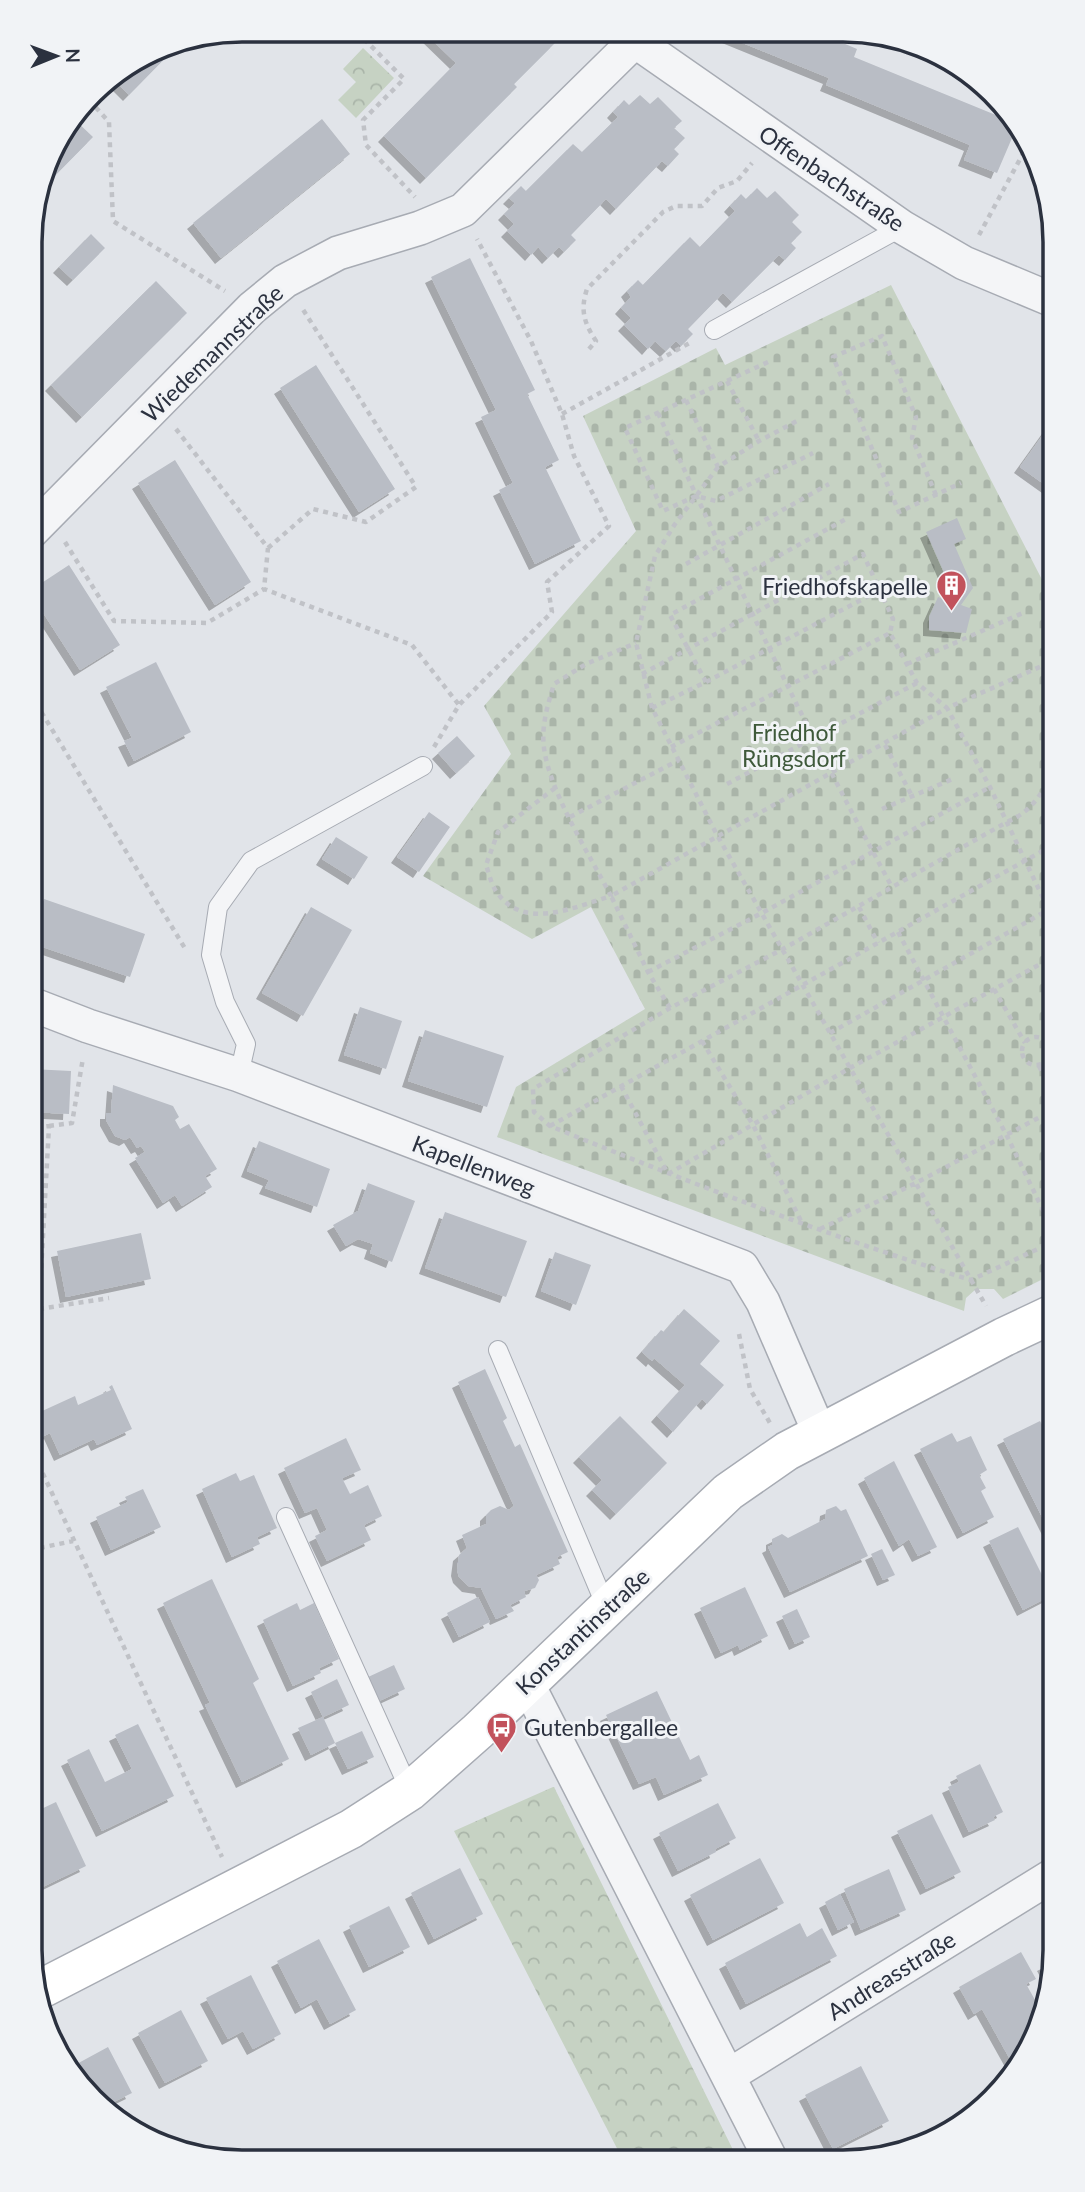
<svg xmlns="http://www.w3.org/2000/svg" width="1085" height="2192" font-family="Lato,sans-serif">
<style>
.cemetery{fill:url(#cemetery-stones)}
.park{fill:url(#park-crowns)}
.building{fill:#b9bdc5;filter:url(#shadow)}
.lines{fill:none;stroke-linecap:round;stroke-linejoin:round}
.lane-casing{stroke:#a7abb3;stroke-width:20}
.street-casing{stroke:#a7abb3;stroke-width:36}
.secondary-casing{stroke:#a7abb3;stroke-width:41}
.path{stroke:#c0c2c7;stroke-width:4.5;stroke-dasharray:5 5;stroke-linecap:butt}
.lane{stroke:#f4f5f7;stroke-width:18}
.street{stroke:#f4f5f7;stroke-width:33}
.secondary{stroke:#fff;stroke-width:38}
.labels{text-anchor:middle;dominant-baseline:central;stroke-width:6;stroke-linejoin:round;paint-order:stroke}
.street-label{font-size:23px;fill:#2b313f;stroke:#f1f3f6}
.poi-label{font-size:23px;fill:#2b313f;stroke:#f1f3f6;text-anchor:end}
.park-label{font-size:23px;fill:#3e593a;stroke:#f1f3f6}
.rim{fill:none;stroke:#2b313f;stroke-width:3.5}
</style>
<defs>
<pattern id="cemetery-stones" width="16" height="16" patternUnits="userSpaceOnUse" patternTransform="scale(1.75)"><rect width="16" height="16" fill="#c6d2c3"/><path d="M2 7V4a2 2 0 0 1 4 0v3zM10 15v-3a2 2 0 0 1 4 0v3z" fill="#aab5a9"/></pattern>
<pattern id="park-crowns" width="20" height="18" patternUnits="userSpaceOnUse" patternTransform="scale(1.75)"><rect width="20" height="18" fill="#c6d2c3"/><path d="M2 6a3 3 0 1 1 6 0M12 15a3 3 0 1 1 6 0" fill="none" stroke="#aab5a9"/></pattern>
<filter id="shadow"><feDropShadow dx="-6" dy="6" stdDeviation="0" flood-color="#0004"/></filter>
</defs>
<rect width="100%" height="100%" fill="#e1e4e9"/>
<path class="cemetery" d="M891,285L1055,605V1273L1003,1299L994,1289H976L966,1298L964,1311L497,1137L516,1087L645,1009L591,907L532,939L423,876L511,754L484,706L636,531L583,416L716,348L725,365Z"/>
<path class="park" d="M363,48L394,78L356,118L338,100L356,82L343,69Z
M553,1787H554L739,2162H624L454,1831Z"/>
<path class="building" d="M423,31L545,32L556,42L514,84L517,87L426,178L384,136L456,63Z
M729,33H819L857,49L854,57L1008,120L1015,131L997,173L964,160L970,145L826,85L829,78L728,37Z
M181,42L129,95L111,77L161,46Z
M640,95L650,104L658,97L682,121L674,128L685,138L674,149L679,154L668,166L662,161L616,209L606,199L571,235L576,240L564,252L559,247L548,258L538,247L531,255L507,231L514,224L504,214L515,203L509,198L521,186L526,191L573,144L582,152L618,117L613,112L624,100L629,105Z
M74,119L93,137L38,193L52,148Z
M322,119L350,154L221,258L193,223Z
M757,188L767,198L775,191L799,215L792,222L802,232L791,243L796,248L785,260L779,255L732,302L723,293L688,329L693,334L681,346L676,341L666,351L655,341L648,349L624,325L631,318L621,308L631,297L627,291L638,280L643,285L690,237L700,247L735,211L730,206L741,194L746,199Z
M91,234L105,248L73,280L59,267Z
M470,258L535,390L527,394L559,460L545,467L581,541L535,564L499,490L513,483L481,417L496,410L431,277Z
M156,281L187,313L82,417L51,385Z
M316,365L395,489L359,512L280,388Z
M1055,418V492L1020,467Z
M175,460L251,582L215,605L138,483Z
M957,518L966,539L954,544L973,588L961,605L972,609L966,633L929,630V617L938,597L950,601L954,595L926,532Z
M69,565L120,645L80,670L31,594V590Z
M156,662L191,732L134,761L124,741L132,738L106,687Z
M457,736L475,756L456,773L438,753Z
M429,812L450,827L419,872L397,857Z
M336,837L368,857L354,879L322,859Z
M44,899L145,934L130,977L31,943V936Z
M311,907L352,930L303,1016L262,993Z
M360,1007L402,1021L386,1069L344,1055Z
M425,1030L504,1056L487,1107L408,1081Z
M31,1069L71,1071L69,1114L31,1112Z
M113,1085L173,1106L179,1117L175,1120L180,1129L189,1124L217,1169L205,1176L212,1187L182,1206L175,1195L163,1203L135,1158L145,1152L141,1146L137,1148L130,1137L125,1140L115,1136L106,1120V1113H111Z
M259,1141L330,1169L317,1207L265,1188L269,1180L247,1171Z
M368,1183L415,1201L392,1262L370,1253L373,1244L358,1239L346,1246L333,1225L358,1211Z
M445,1212L527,1241L506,1297L425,1268Z
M141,1233L151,1279L66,1297L57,1251Z
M555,1252L591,1265L576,1305L541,1291Z
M684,1309L720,1341L700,1364L724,1385L707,1404L702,1399L673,1432L657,1416L685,1385L654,1358L652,1361L642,1352L661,1330L664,1332Z
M485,1369L507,1418L503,1421L515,1447L520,1444L568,1552L557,1557L560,1564L536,1575L539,1580L535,1588L524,1591L526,1597L510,1605L514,1611L496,1619L481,1588L468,1586L459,1577L457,1570L459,1555L467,1548L462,1535L486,1524V1515L491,1510L500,1506L509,1510L514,1506L458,1382Z
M112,1385L132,1429L97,1445L94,1439L60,1455L50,1433L36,1440L30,1428V1408L37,1405L40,1412L75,1396L78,1405L111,1390L109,1387Z
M620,1416L667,1463L616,1514L592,1490L602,1480L579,1457Z
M1040,1421L1049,1437L1055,1434V1543L1003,1439Z
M952,1433L957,1442L971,1436L987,1470L979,1475L986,1488L981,1491L994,1517L963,1533L920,1449Z
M346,1438L361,1470L342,1478L350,1494L368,1485L382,1516L364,1525L371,1540L327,1561L315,1536L327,1530L317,1508L305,1513L284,1468Z
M894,1461L937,1547L918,1556L909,1539L899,1546L864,1478Z
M236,1473L240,1481L254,1475L277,1528L257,1537L260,1544L232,1557L202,1489Z
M143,1489L161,1527L111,1550L96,1517L128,1502L125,1497Z
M30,1502L38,1535L30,1537Z
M836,1506L841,1511L846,1509L868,1556L790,1592L768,1547L772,1545V1539L782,1534L788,1538L825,1519L826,1510Z
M1018,1527L1052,1595L1023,1610L989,1541Z
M882,1549L895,1575L883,1580L871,1554Z
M212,1579L259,1679L253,1683L289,1759L242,1782L205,1705L210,1703L163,1603Z
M745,1587L768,1636L740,1650L738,1645L721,1653L700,1608Z
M478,1597L490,1622L459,1637L447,1613Z
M297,1603L300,1610L314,1603L339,1659L319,1668L321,1673L293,1686L263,1620Z
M797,1609L810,1637L795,1644L782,1616Z
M394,1665L405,1689L377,1702L366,1678Z
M337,1679L349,1705L323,1717L311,1692Z
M657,1691L690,1760L699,1755L708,1775L664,1795L656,1777L639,1784L606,1715Z
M323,1717L335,1743L362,1731L374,1757L348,1769L335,1743L311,1755L298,1728Z
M138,1724L174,1796L102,1831L67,1760L89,1749L105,1782L132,1769L115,1735Z
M980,1764L1003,1812L993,1817L995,1820L969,1832L948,1787L959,1782L956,1776Z
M56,1802L86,1866L30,1893V1830L43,1824L37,1811Z
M718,1803L736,1838L715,1849L716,1852L678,1871L659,1833Z
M932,1814L961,1872L926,1889L897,1831Z
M760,1858L784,1903L713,1940L690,1895Z
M460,1868L483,1914L434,1939L411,1893Z
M889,1869L906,1910L861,1930L844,1889Z
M840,1894L854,1922L838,1930L825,1902Z
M389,1906L410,1947L369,1967L349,1926Z
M800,1923L807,1937L822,1928L837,1956L746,2004L725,1963Z
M319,1939L356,2010L330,2024L317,1999L301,2008L277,1961Z
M1021,1952L1036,1979L1026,1984L1043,2014L1039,2031L1016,2070L982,2009L974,2014L959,1987Z
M1055,1959V1964L1051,1980L1043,1965Z
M251,1975L281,2034L253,2049L243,2031L228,2039L206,1998Z
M181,2010L208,2061L165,2083L138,2033Z
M108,2047L132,2093L101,2108L73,2066Z
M861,2066L889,2121L833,2149L805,2095Z
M859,2149L864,2159L834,2162Z"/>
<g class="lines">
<defs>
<path id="lane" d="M714,330L902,227
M239,1075L246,1044L225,1002L211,955L218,907L251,861L423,766
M498,1350L607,1609
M286,1517L410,1791"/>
<path id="street" d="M622,32L902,227L964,263L1055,301
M31,532L252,308L285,281L338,253L420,228L463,210L644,32
M31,1004L88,1026L239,1075L742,1267L763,1302L820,1434
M527,1683L772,2162
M728,2076L1055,1874"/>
<path id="secondary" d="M37,1991L351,1829L410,1791L478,1731L728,1492L787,1451L1004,1337L1055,1313"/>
</defs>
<use href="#lane" class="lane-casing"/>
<use href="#street" class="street-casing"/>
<use href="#secondary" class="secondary-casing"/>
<path class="path" d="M357,32L404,79L363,120L366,145L415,197
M89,100L109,122L113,221L225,291
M979,235L1026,148
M589,349L596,341C584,323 580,310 587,289L663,212L676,206H702L718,188L737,181L752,163
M768,362L625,428L663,511L696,496L716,501L813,453
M727,381L759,441
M686,400L718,467L759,441L797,421
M658,413C732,573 807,732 892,887
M562,414L693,341
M176,429L268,548L264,589L412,645L459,705
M718,467L675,524L655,556L636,643L652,708L717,835L986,1306
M936,495L912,438L916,417L882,336L833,357L899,512L961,483
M65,542L114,621L207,623L264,589
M268,548L313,509L366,522L416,487L302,308
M686,564L829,484
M907,664L1025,612
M642,674L863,554L893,619L890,633L917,683L947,708L1051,662L1055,674
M706,682L670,615L846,519
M31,695L186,950
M652,708L706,682L880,590
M885,745L912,796
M434,747L459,705L552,612L547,582L609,526L574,456L562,414L531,341L477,239
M671,747L890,633
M727,784L917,683
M555,788L498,832L486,865C489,873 491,884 496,891C523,932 574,907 611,896C589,854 550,793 544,748C541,726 548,704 554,684L586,664L636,643
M882,809L955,778
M570,817L679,760
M859,907L878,943
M898,932L1007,1136L1055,1235
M648,972L762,913L990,787
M994,989L1025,1043
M670,1008L648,972L611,896L947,708L990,787L1055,923
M830,1033L1048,910
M1022 1051a14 14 0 1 1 28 0a14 14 0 1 1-28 0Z
M702,1041L753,1125L801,1221
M1039,1066L1055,1097
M1043,1071L1055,1065
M621,1086L668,1174L850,1068L1055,956
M49,1126L72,1123L83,1058
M550,1126L1055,844
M820,1229L916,1183L1055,1109
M1055,1241L971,1280C828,1236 688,1182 550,1126L534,1112L533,1089L670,1008L783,949L1007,822C1033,811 1044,791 1055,766
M39,1309L109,1298
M30,1310L39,1309L49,1126L31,1128
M739,1334L750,1389L770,1423
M30,1446L222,1857
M30,1550L73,1541"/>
<use href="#lane" class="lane"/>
<use href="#street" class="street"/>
<use href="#secondary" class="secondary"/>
</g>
<defs>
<symbol id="building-pin" viewBox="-11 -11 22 30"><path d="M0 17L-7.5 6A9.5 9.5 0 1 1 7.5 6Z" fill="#c2525c" stroke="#f1f3f6"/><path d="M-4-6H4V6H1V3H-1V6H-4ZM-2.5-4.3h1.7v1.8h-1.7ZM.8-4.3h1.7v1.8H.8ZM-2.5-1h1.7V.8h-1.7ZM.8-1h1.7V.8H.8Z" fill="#fff"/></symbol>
<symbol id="bus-pin" viewBox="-11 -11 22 30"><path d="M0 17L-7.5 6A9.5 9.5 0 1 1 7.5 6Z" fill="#c2525c" stroke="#f1f3f6"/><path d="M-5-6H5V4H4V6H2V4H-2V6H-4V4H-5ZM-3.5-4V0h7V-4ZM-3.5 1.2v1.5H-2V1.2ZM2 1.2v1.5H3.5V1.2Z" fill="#fff"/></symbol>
</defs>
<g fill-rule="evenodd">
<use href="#building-pin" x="934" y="568" width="35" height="47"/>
<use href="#bus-pin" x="484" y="1710" width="35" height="47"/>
</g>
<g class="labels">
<g class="street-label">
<text transform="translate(832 178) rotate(34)">Offenbachstraße</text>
<text transform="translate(212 353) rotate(-44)">Wiedemannstraße</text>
<text transform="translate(474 1165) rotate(21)">Kapellenweg</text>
<text transform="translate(582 1631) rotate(-43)">Konstantinstraße</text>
<text transform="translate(891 1975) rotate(-32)">Andreasstraße</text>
</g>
<g class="poi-label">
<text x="928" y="586">Friedhofskapelle</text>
<text x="524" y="1727" text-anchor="start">Gutenbergallee</text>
</g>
<g class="park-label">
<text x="794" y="732">Friedhof<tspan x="794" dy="26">Rüngsdorf</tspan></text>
</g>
</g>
<path d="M0 0H1085V2192H0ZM242 42H843A200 200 0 0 1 1043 242V1950A200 200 0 0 1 843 2150H242A200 200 0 0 1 42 1950V242A200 200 0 0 1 242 42Z" fill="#f1f3f6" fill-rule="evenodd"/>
<path class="rim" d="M242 42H843A200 200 0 0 1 1043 242V1950A200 200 0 0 1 843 2150H242A200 200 0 0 1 42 1950V242A200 200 0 0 1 242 42Z"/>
<g transform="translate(56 56) rotate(89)" stroke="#f1f3f6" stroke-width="5" paint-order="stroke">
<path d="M0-5L12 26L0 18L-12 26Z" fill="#2b313f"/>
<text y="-10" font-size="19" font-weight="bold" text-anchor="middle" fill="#2b313f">N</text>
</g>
</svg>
